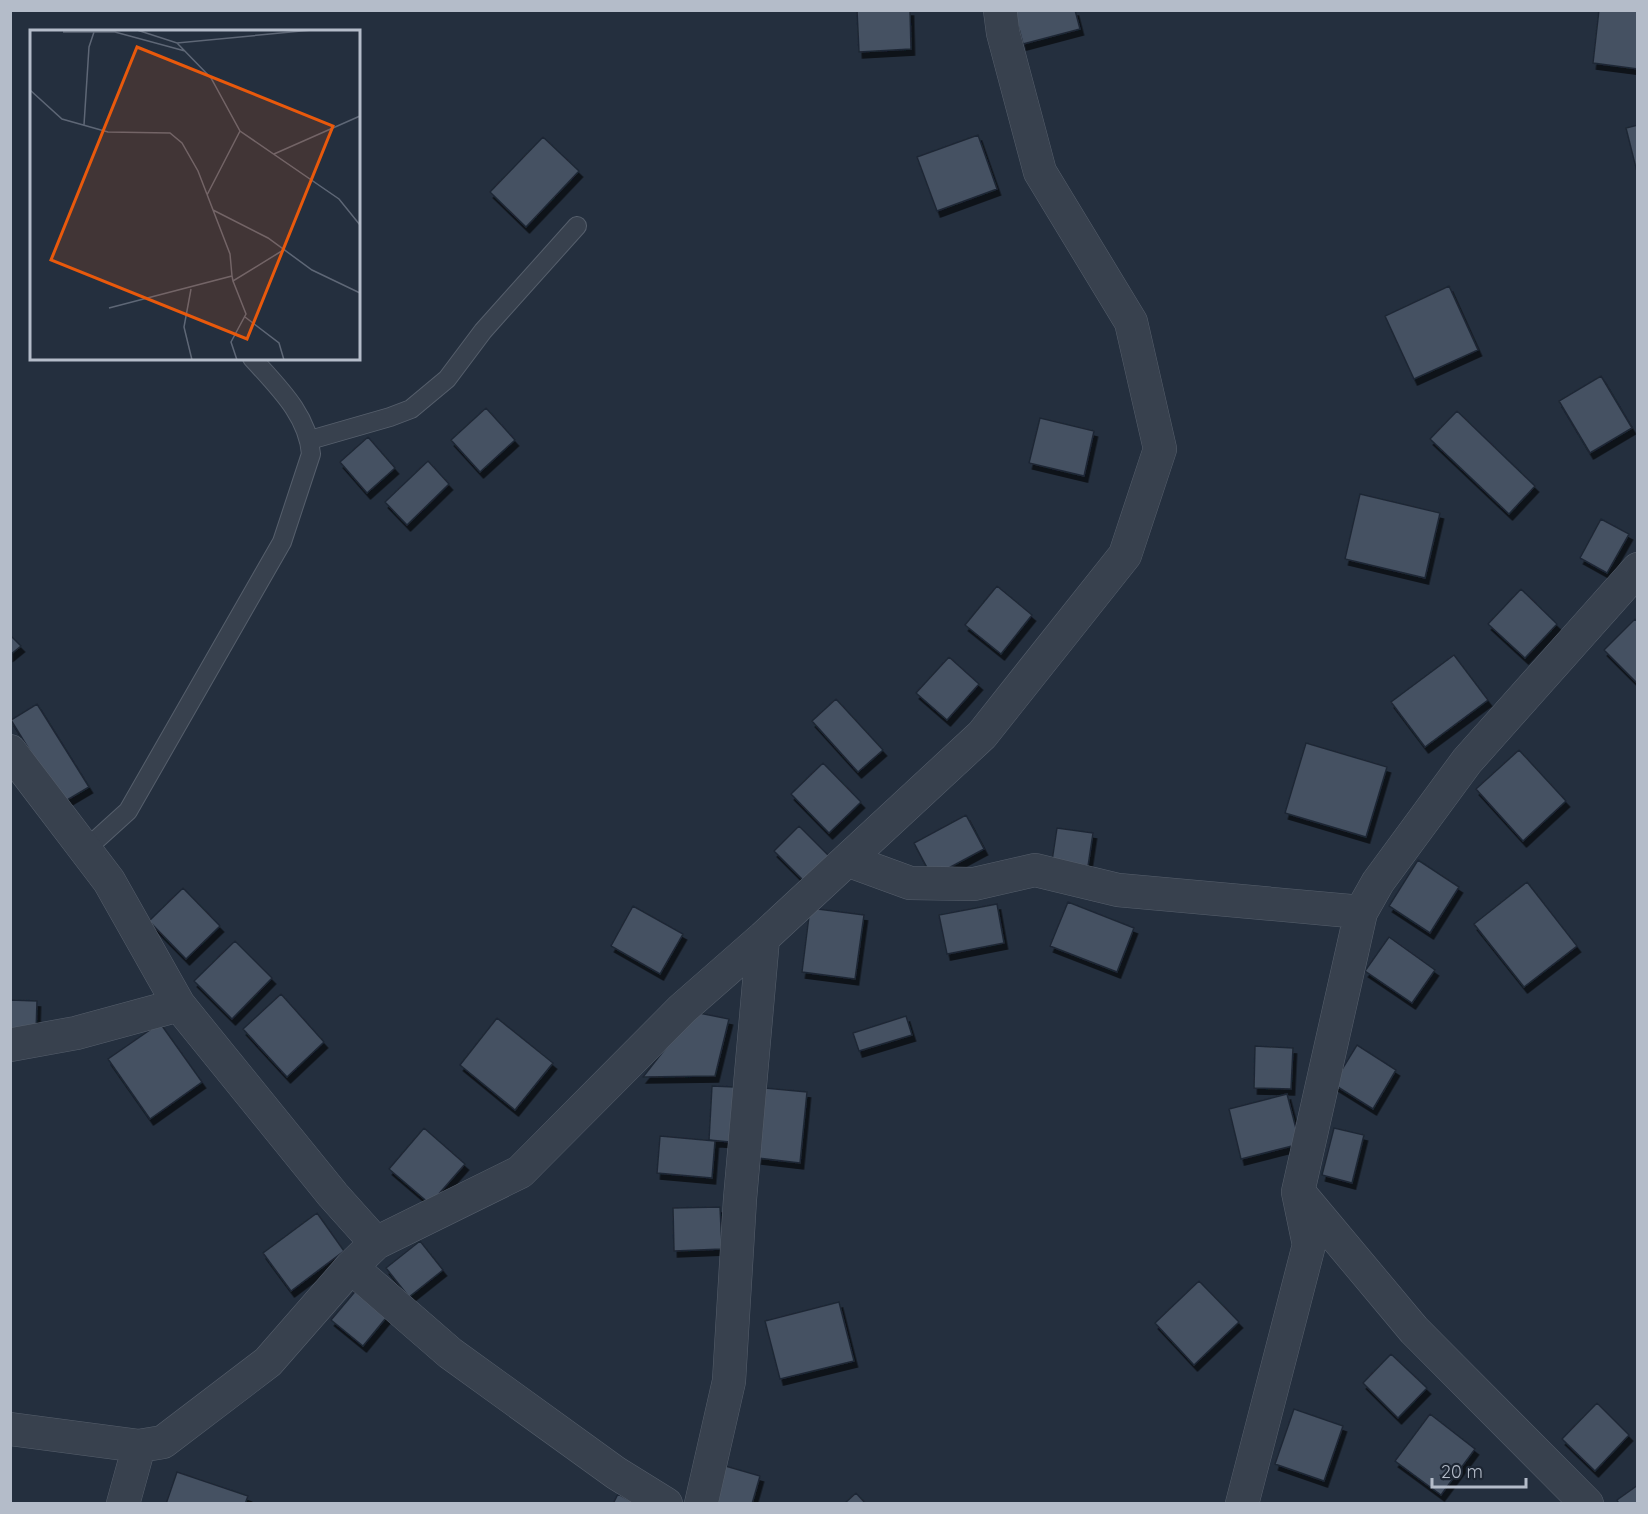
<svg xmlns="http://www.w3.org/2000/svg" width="1648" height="1514" font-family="Quicksand,sans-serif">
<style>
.building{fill:#455162;stroke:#1f2835;stroke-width:1.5;filter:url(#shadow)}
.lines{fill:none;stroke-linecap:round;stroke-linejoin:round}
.lane-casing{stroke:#565f6c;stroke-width:20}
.street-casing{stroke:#565f6c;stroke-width:34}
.lane{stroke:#38414e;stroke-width:18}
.street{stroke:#38414e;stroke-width:33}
.inset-road{fill:none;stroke:#5e6776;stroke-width:1.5}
.view{fill:#e8590c;fill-opacity:0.15;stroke:#e8590c;stroke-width:3}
.inset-edge{fill:none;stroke:#b4bcc9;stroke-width:3}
</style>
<defs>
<filter id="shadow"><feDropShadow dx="3.5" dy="6" stdDeviation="0" flood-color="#0009"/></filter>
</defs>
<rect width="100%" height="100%" fill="#242f3e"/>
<path class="building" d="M857,10H910L911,49L859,52Z
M1014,10H1075L1080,29L1023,44Z
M1599,10H1638V69L1593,63Z
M1638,125V176L1626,128Z
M978,135L997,189L937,211L917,157Z
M543,137L579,171L526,227L490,192Z
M1449,286L1478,350L1414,379L1385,316Z
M1601,376L1632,428L1590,453L1559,401Z
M486,408L515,440L480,472L451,440Z
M1457,411L1535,486L1509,514L1430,439Z
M1040,418L1094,431L1084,476L1029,463Z
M368,437L395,468L367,493L340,462Z
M428,461L449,484L407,525L385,502Z
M1360,494L1440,513L1425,578L1345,559Z
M1601,519L1629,534L1607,573L1580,558Z
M997,586L1032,615L1001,654L965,625Z
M1521,589L1557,624L1525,658L1488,624Z
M1635,619L1638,622V680L1636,682L1604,650Z
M10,635L21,646L10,655Z
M1454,655L1488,700L1425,747L1391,702Z
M949,657L979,684L947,720L916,693Z
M836,699L883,750L858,772L812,721Z
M37,704L89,787L62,803L11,720Z
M1306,743L1387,767L1366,837L1285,813Z
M1519,750L1566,801L1523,841L1476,789Z
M823,763L861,802L829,833L791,794Z
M966,815L984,849L932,877L914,843Z
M799,826L829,856L804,881L774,851Z
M1057,828L1093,833L1088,866L1052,861Z
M1418,860L1459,887L1430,933L1389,906Z
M1527,882L1577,946L1524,987L1474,924Z
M183,888L220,926L186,959L149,921Z
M1068,902L1134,928L1117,972L1050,946Z
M997,904L1004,943L947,954L939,915Z
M633,906L683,934L660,974L611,946Z
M810,908L864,915L855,979L802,972Z
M1389,937L1435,970L1412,1003L1365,971Z
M235,941L272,978L232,1019L194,981Z
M281,994L324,1042L287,1077L243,1029Z
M10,1000L37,1001L36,1033L10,1032Z
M694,1012L729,1019L715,1076L643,1077Z
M906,1016L912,1035L859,1051L853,1033Z
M497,1018L553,1063L515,1110L460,1065Z
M160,1023L202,1082L150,1119L108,1059Z
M1357,1045L1396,1070L1373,1109L1333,1084Z
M1255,1046L1293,1048L1291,1089L1254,1088Z
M712,1086L734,1087L730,1142L709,1140Z
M765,1088L807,1092L800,1163L758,1158Z
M1287,1094L1300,1144L1241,1159L1229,1109Z
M424,1128L465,1164L430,1204L389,1169Z
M1334,1128L1364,1135L1352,1183L1322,1175Z
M660,1136L715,1141L712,1178L657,1173Z
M720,1207L722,1249L674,1251L673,1208Z
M317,1213L344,1251L291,1291L263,1253Z
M420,1241L443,1270L409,1297L386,1268Z
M1199,1281L1239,1322L1194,1365L1155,1323Z
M358,1288L390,1313L363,1346L331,1320Z
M839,1302L854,1361L780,1379L765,1321Z
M1391,1354L1427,1388L1398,1418L1363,1383Z
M1597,1403L1629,1435L1595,1471L1562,1439Z
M1294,1409L1343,1426L1324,1481L1275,1464Z
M1430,1414L1475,1449L1441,1495L1395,1461Z
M722,1465L760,1476L752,1504H712Z
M177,1472L248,1496L245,1504H166Z
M1638,1485V1504H1619L1617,1500Z
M856,1493L866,1504H844Z
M618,1494L637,1504H613Z"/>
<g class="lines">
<defs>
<path id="lane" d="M310,440L390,417L411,409L447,379L483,331L577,226
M85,850L128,811L282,542L311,454C308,415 278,387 252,358"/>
<path id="street" d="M10,751L109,881L179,1005L333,1195L376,1243L351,1267L450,1353L616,1473L666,1504
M847,860L910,883L974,884L1035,870L1118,890L1361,912
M10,1045L76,1033L179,1005
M1301,1195L1414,1330L1587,1504
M376,1243L520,1172L682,1009L763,938L982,735L1125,555L1160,449L1131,322L1040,172L1003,33L1000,10
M10,1429L139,1446L163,1442L268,1362L351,1267
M123,1504L139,1446
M701,1504L729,1381L740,1199L763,938
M1242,1504L1309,1245L1298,1192L1361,912L1378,882L1467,761L1638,569"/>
</defs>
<use href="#lane" class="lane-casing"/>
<use href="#street" class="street-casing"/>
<use href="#lane" class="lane"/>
<use href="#street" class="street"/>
</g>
<g transform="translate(30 30)">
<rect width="330" height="330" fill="#242f3e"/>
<path class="inset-road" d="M107,0L147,13L282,0M33,2H85L155,21M147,13L181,48L210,101L309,169L330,195M0,60L32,89L78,102L140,103L152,113L168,141L200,224L202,246M54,95L59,17L64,2M244,124L330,86M177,165L210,101M183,180L238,208L282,240L330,263M203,251L216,284L201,312L207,330M161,259L154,297L162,330M79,278L202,246L203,251L255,219M215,287L249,313L254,330"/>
<path class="view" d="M107,17L303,96L217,309L21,230Z"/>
<rect width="330" height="330" class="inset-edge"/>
</g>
<rect width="1648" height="1514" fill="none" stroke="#b4bcc9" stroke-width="24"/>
<path d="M1432 1478v9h94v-9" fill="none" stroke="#b4bcc9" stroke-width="3"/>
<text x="1441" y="1478" font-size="18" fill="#b4bcc9" stroke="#1d2633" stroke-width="4.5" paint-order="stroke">20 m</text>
</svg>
